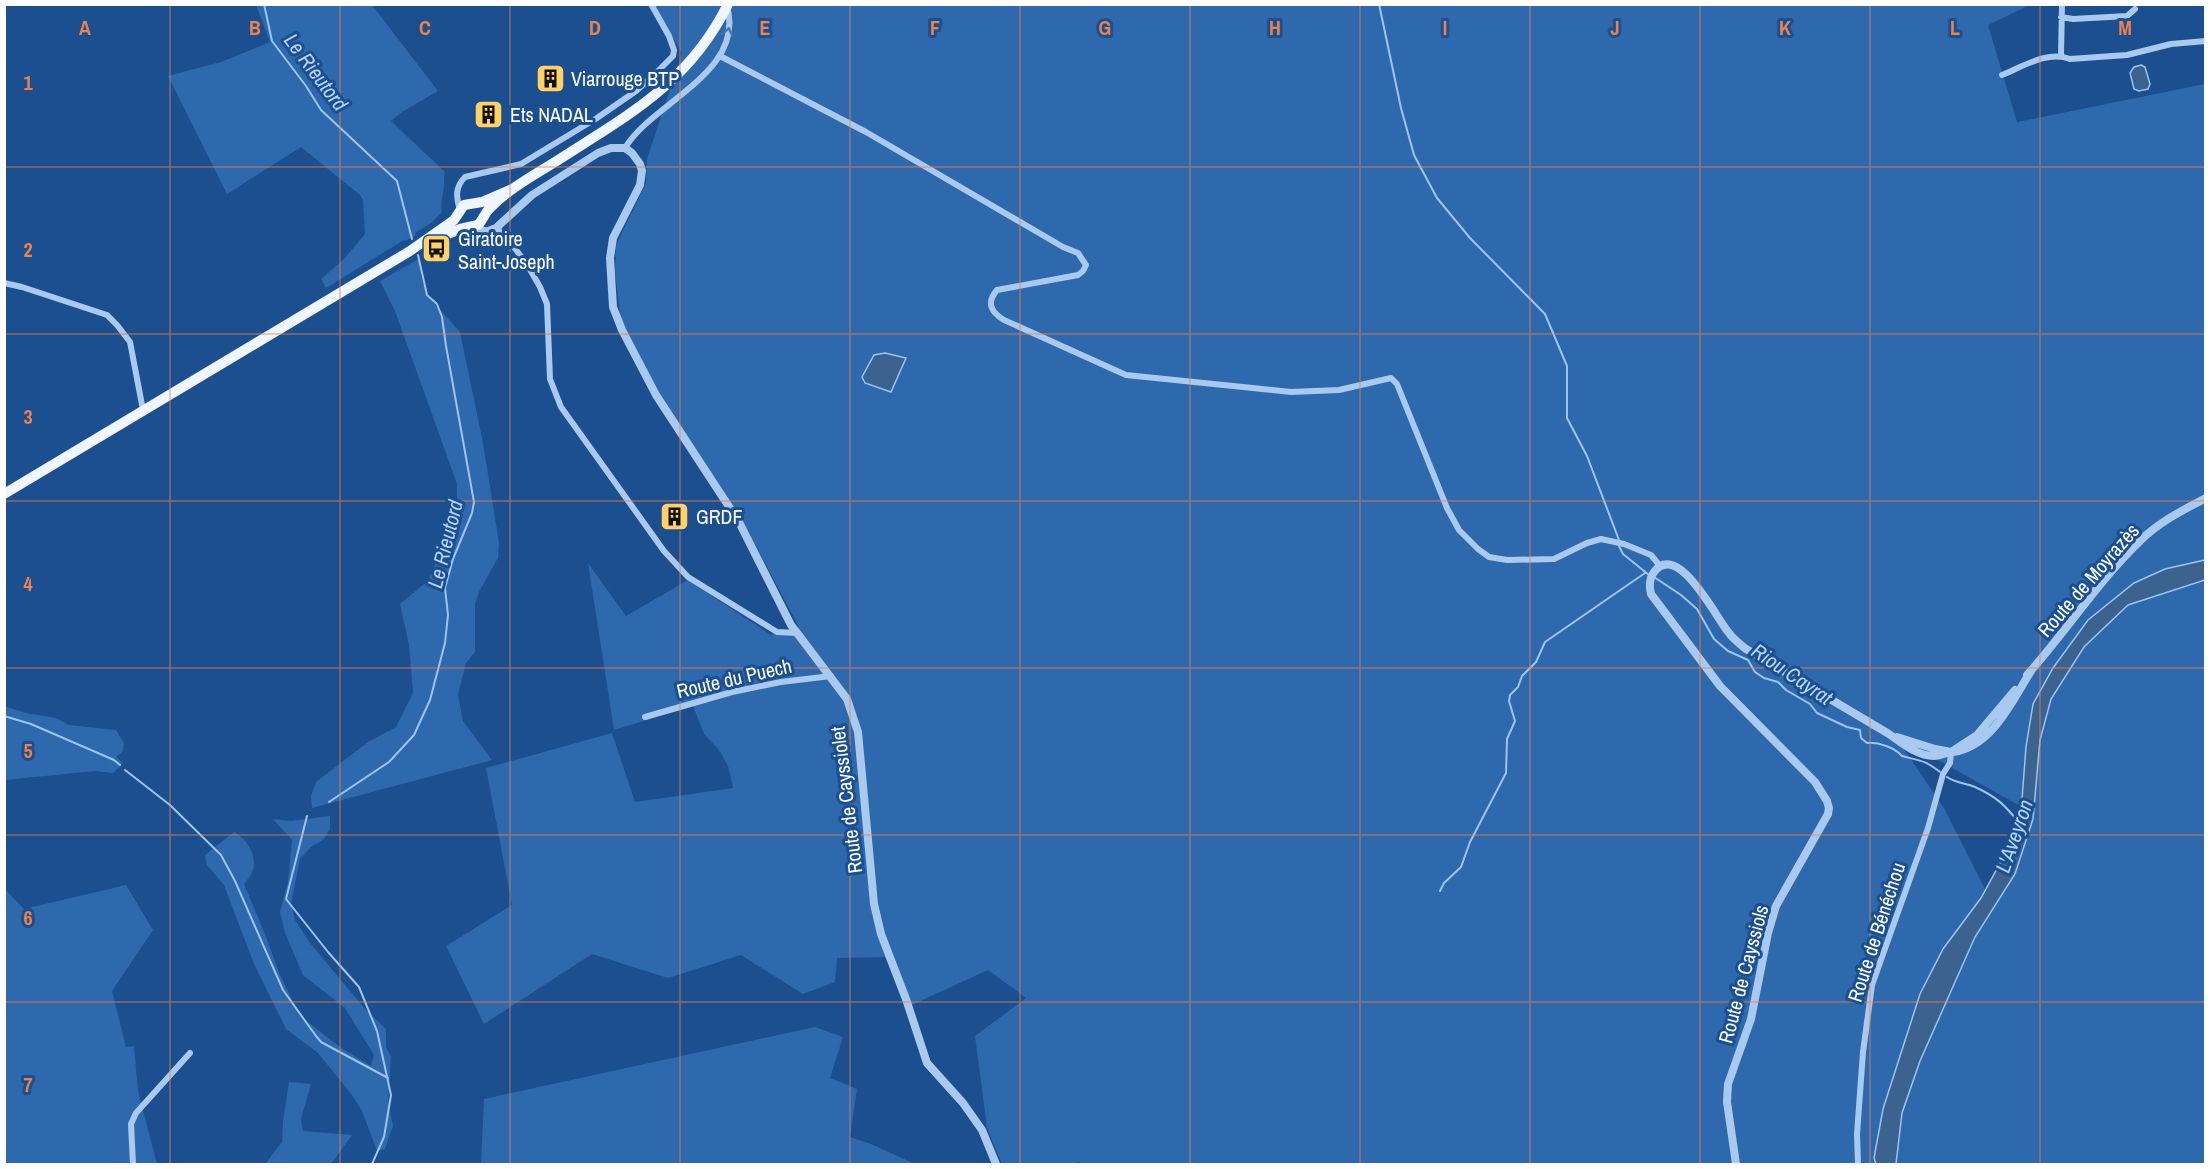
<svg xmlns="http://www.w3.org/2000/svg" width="2210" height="1169" font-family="'Archivo Narrow',sans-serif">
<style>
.green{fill:#2e69ad;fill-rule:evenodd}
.water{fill:#3c6290;stroke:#9cc4f0;stroke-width:1.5}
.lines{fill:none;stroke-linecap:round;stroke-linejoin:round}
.stream{stroke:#9cc4f0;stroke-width:2}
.minor{stroke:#a9c9ee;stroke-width:6}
.tertiary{stroke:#a9c9ee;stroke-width:8}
.primary{stroke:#f0f6ff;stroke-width:10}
.oneway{stroke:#4674ac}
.grid{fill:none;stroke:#ee8249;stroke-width:1.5;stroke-opacity:0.55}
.labels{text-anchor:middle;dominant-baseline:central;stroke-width:6;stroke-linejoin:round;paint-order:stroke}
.poi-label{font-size:20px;fill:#fff;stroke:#1b4f8f;text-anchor:start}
.street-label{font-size:20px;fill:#fff;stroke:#1b4f8f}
.water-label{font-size:21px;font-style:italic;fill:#b5d3f5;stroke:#1b4f8f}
.grid-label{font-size:20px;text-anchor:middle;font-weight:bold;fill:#ee8249;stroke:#1b4f8f;stroke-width:6;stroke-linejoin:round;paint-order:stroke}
</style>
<rect width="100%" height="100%" fill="#1b4f8f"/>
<path class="green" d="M256,5H372L438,91L402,112L391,121L445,172C443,178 445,181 444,187C443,196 440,202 442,212L431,223L415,233L416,235L405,241L404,240L326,288L321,279L344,259L365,234L363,200L360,195L301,147L227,194L168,76L221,62L270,42Z
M654,5H2030L1988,25L2017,122L2205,84V1164H1080L1079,1162L1074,1164H1002L987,1128L975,1036L1026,998L988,970L905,1008L885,957L837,958L835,982L803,994L741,955L668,978L592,954L484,1024L446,946L512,905L486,768L612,733L635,802L733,788L728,766L719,750L704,734L693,706L614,730L588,563L626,616L688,580L771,635L799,627L742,520L669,411L621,322L615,271L616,245L646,183L647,159L682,53ZM1895,736L2022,807L2033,819L2015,874L1985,889L1944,808Z
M420,258L421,277L427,295L460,332L483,443L499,543L498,558L480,590L475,603V652L466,663L458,695L463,721L492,760L312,808L311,796L316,782L368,742L396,727L413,693L409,645L400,604L428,581L453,523L457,503V484L395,311L380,281Z
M4,706L26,713L56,718L69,725L116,730L124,743L123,751L116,757L123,763L113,773L95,771L5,780Z
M330,816V829L324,839L311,847L300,859L291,904L295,920L310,943L365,1009L386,1029V1047L391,1057L388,1102L393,1126L385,1149L377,1151L362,1111L352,1095L318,1053L286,1029L254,964L224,885L207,865L205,855L234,832C247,839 259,857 252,872C251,876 246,881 244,884L265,934L280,975L300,1016L340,1047L371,1066L374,1055L345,1008L303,975L285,933L280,912L288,882L292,840L273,819L291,821Z
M126,885L153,930L112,991L126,1047L134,1046L138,1091L157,1164H5L4,888L24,909Z
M815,1027L843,1037L830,1078L857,1089L850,1137L871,1144L915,1164H481L484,1099Z
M289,1082L311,1084L301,1119L303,1131L352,1135L331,1164H265L282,1142L283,1121Z"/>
<path class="water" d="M2141,65L2145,67L2150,84L2148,89L2139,91L2134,89L2130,73L2134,67Z
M885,353L906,358L891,392L865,383L862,377L874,355Z
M2205,560V580L2128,605L2084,647L2051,699L2040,740L2033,819L2015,874L1975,937L1920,1061L1902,1113L1896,1164H1876L1874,1158L1883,1109L1920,994L1943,949L1981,898L2011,843L2021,812L2026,747L2033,704L2053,668L2088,620L2134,583L2165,569Z"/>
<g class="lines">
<path class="stream" d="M264,4L272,41L306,86L321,110L397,181L412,239
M1379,4L1401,108L1414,155L1437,198L1470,238L1545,314L1567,366V418L1587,456L1619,540
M1619,546L1623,554L1649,575
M1654,577L1681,595L1697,609L1714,639L1728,651L1748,660L1755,672L1764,678L1778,682L1786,690L1810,704L1817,713L1847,727L1860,730L1861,738L1867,743C1878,742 1894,747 1902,756C1920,761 1923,759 1940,772
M4,716L31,724L114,760L120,765
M125,770L170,805L221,855L235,881L283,990L316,1036L321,1042L388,1078
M1947,777C1955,783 1966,783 1975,787C1997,797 2005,805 2020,824
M329,802L389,762L414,735L430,700L445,643L448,615L445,588L453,559L472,513L474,502L446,346L442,317L437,304L427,295L418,255
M307,816L286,899L328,952L359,987L377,1031L391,1095L384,1137L372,1164
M1440,891L1444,883L1461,867L1470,842L1506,773L1507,739L1515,721L1509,701L1510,695L1518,687L1522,676L1536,662L1545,642L1645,573"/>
<path class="minor" d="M2061,17L2073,19L2127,16L2135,9
M2061,55L2062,4
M720,56L866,132L1063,247L1078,253L1086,265L1083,271L1078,275L997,290C986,303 991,312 1004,320L1126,375L1291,392L1339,390L1391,378L1397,384L1447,508L1459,530L1478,549L1489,557L1507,560L1554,559L1587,543L1601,539L1624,544L1651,555L1660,566
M2002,75C2022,67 2048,50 2070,59L2127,55L2171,44L2206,41
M625,148C652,102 746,73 727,6
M460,210C456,197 455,187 465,177L521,164L597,118L636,91L657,72L673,56L674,50L669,36L651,4
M496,228L505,235L528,266L540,287L547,304L550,379L561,407L664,551L688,577L777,632L797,633
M4,283L22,287L107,315L117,325L130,342L143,410
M645,717L732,692L781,682L831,676
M133,1164L131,1124L136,1113L190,1053
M1858,1164L1857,1134L1863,1052L1872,985L1928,828L1943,774L1950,763L1951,752"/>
<path class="tertiary" d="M475,227L486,232L496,228L532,195L598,153L611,148H625L632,153L640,164L642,171L640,185L613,238L610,258L613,307L622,330L656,395L739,522L791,625L847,699L858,732L874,904L881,934L906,999L927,1063L963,1103L982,1130L996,1164
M2027,675C2066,632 2098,581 2140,541C2159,522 2183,510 2206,498
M1897,737L1935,749L1951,752L1977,735L2015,690
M1736,1164L1727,1102L1728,1084L1751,1019L1768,933L1776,906L1828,814L1829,808L1827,801L1815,782L1720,686L1651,594C1649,586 1649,579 1654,572C1678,540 1716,618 1729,633C1733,639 1740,644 1746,649L1889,734C1902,743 1917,756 1934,756C1940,756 1947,752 1953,752C1992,747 2012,701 2031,671"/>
<path class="primary" d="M440,237L460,229L478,225C483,220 484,215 488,210C507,190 532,176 555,162C626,116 689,84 728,4
M4,494L410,251L454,220L464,205L482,202L512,189"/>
</g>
<defs><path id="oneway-chevron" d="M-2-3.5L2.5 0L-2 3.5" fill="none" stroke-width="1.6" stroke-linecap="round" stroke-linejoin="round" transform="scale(1.5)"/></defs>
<use class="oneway" href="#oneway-chevron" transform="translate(728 32) rotate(-77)"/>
<path class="grid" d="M170,4V1164M340,4V1164M510,4V1164M680,4V1164M850,4V1164M1020,4V1164M1190,4V1164M1360,4V1164M1530,4V1164M1700,4V1164M1870,4V1164M2040,4V1164M4,167H2206M4,334H2206M4,501H2206M4,668H2206M4,835H2206M4,1002H2206"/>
<defs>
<symbol id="building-square" viewBox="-11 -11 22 22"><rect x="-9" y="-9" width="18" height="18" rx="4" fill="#ffd166" stroke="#1b4f8f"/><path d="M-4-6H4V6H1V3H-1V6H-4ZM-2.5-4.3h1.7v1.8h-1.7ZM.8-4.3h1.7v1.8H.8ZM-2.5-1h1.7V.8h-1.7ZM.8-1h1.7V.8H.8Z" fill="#111"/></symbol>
<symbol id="bus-square" viewBox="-11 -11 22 22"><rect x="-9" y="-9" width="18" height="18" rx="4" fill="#ffd166" stroke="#1b4f8f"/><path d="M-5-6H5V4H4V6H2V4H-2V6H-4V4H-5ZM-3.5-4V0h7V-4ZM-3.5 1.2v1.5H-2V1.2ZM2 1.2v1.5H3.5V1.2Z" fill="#111"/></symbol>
</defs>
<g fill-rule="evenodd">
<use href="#building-square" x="534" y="62" width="33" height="33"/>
<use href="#building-square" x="472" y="98" width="33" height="33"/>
<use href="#bus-square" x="420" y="232" width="33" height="33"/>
<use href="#building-square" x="658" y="500" width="33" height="33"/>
</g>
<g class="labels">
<g class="poi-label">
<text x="571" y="78">Viarrouge BTP</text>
<text x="510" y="114">Ets NADAL</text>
<text x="458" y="238">Giratoire<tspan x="458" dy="23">Saint-Joseph</tspan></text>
<text x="696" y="516">GRDF</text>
</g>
<g class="street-label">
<text transform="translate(2088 580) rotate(-49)">Route de Moyrazès</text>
<text transform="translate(734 678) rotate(-13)">Route du Puech</text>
<text transform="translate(846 800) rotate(-97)">Route de Cayssiolet</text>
<text transform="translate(1876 932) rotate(-72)">Route de Bénéchou</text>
<text transform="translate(1743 974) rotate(-75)">Route de Cayssiols</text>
</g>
<g class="water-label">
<text transform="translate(316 72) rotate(53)">Le Rieutord</text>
<text transform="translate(445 544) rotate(-76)">Le Rieutord</text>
<text transform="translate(1792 674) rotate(34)">Riou Cayrat</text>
<text transform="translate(2014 836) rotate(-71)">L'Aveyron</text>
</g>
</g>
<g class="grid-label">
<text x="85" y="35">A</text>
<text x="255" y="35">B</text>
<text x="425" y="35">C</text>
<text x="595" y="35">D</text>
<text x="765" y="35">E</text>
<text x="935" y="35">F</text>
<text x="1105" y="35">G</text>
<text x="1275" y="35">H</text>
<text x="1445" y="35">I</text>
<text x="1615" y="35">J</text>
<text x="1785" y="35">K</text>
<text x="1955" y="35">L</text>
<text x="2125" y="35">M</text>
<text x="28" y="90">1</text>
<text x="28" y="257">2</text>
<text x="28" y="424">3</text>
<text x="28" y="591">4</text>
<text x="28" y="758">5</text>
<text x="28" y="925">6</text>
<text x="28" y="1092">7</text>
</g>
<rect width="2210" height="1169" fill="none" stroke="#ffffff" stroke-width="12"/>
</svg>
